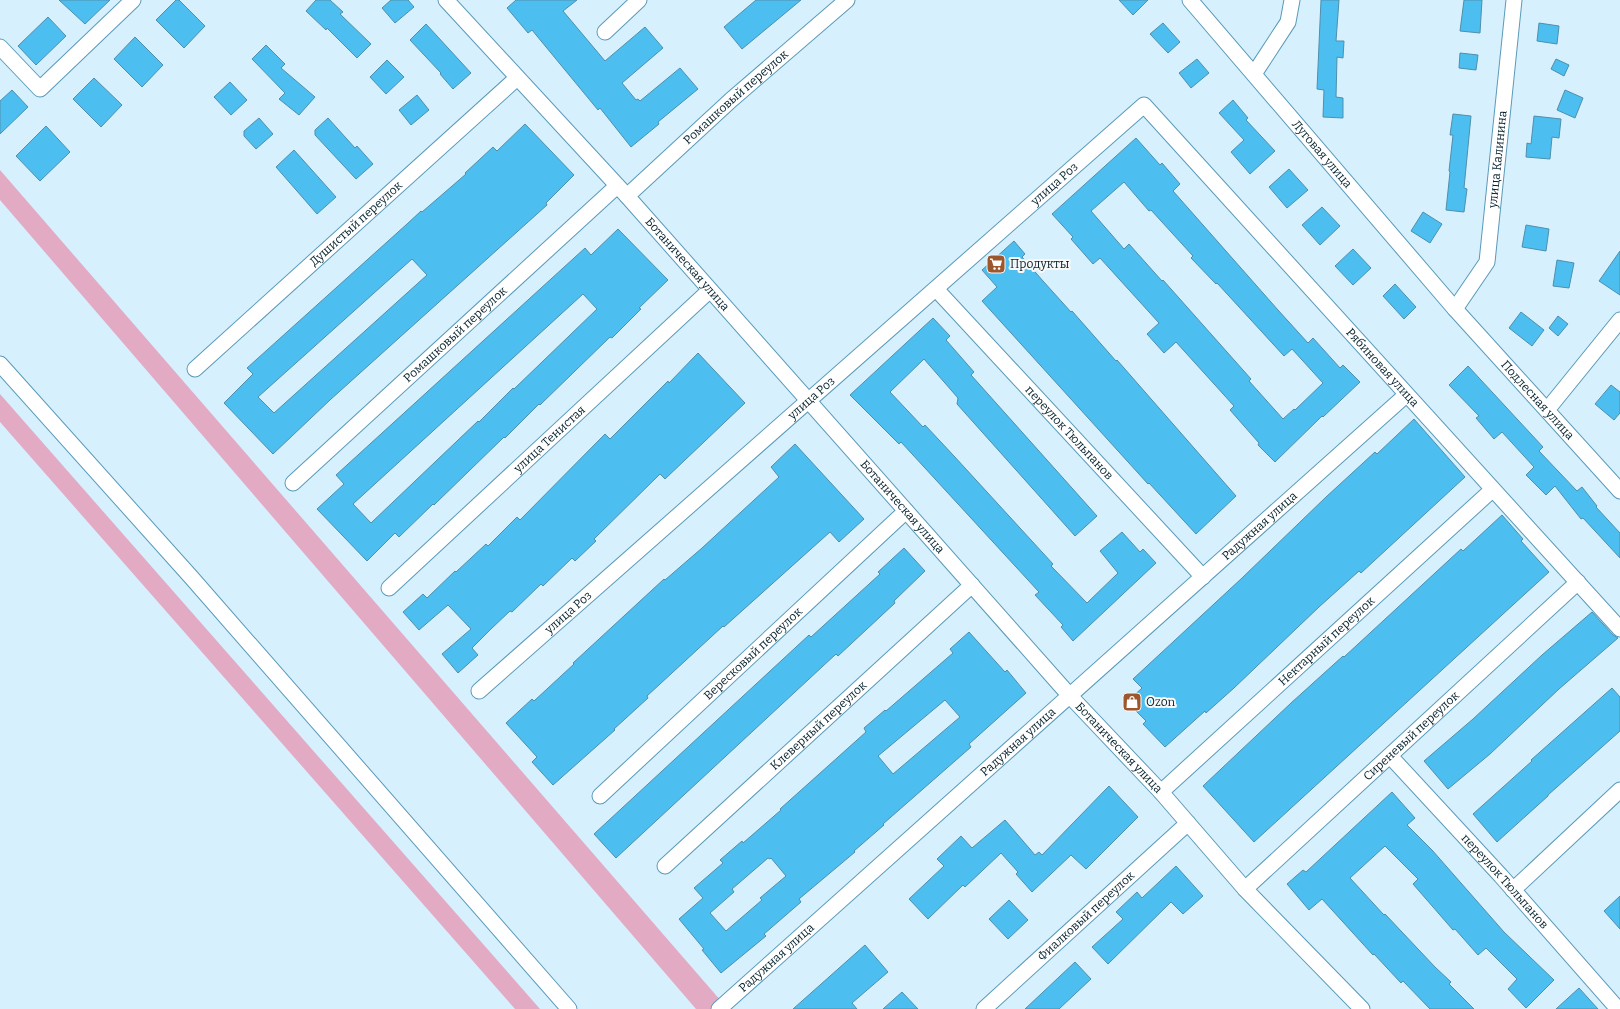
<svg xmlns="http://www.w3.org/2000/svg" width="1620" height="1009" font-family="Bitter,serif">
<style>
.green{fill:#e3aac4}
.building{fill:#4cbff0;stroke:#4e8fad;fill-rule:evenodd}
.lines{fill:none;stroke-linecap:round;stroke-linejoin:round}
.minor-casing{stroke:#5a9ab9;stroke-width:17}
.minor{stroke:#fff;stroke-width:15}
.labels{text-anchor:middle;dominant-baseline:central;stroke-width:4;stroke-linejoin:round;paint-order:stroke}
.street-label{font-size:12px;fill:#05212c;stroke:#f8f8f8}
.poi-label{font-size:12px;fill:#05212c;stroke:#f8f8f8;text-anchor:start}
</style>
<rect width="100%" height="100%" fill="#d6f0fd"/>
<path class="green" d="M0,170L728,1009H696L0,200Z
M0,394L540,1009H515L0,422Z"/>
<path class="building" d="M59,0H110L85,24Z
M176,0H179L205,26L184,48L156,20Z
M316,0H330L343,12L340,14L371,44L357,58L327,28L326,30L306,11Z
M391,0H408L414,7L395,23L382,8Z
M516,0H577L563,11L605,61L645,27L663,48L622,83L636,100L638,99L640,101L680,68L698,89L658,122L659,124L631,147L600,108L598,110L532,30L528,33L507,8Z
M756,0H801L742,49L724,27Z
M1119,0H1148L1133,15Z
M1321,0H1339L1336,41H1344L1343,58L1337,57L1336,97L1343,98V118L1323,117L1324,90L1317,89Z
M1464,0H1482L1480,33L1460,31Z
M48,17L66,36L36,65L18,46Z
M1163,23L1180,42L1168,53L1150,34Z
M1539,23L1559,26L1557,44L1537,41Z
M426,24L471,73L453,89L440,74L441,73L410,40Z
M135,37L163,65L142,87L114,59Z
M266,45L285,64L281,68L315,97L299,115L279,99L285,93L252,59Z
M1460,53L1478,55L1476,70L1459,68Z
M1197,59L1209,73L1191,88L1179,73Z
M1556,59L1569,65L1564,76L1551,69Z
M387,60L404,77L386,94L370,77Z
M94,78L122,105L101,127L73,99Z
M230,82L247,100L231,115L214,97Z
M12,90L28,107L0,134V101Z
M1565,90L1583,98L1575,118L1557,110Z
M417,95L429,110L411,125L399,110Z
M1233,100L1248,118L1246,120L1275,151L1250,174L1231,152L1244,140L1219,113Z
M1453,114L1471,116L1464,188L1467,189L1464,212L1446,210L1450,172L1449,171L1453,135H1450Z
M1534,116L1561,119L1559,138L1552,137L1550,159L1526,157L1527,143L1531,144Z
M259,118L273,134L256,149L244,136V131Z
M328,118L355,148L357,146L373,164L356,179L315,135V130Z
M525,124L574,175L546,203L547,205L330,400L273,454L224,403L253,374L247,368L407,224L421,211L422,212L466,174L465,173L493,147L497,151ZM412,259L427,275L274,413L258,397Z
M46,126L70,152L40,181L16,156Z
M1136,138L1160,165L1162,163L1180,184L1173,191L1278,310L1308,343L1313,338L1340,368L1343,365L1360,382L1323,417L1322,416L1275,462L1258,445L1259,443L1230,410L1234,406L1176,342L1164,353L1147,334L1159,323L1100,258L1093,264L1071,239L1073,237L1052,214ZM1124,182L1149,211L1151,210L1193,256L1191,258L1216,284L1217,283L1284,356L1292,349L1323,383L1295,410L1294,409L1283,419L1249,381L1251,379L1163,280L1162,281L1129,244L1124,249L1091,211Z
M294,150L336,197L317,214L276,167Z
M1289,169L1308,190L1287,208L1269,187Z
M1322,207L1340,226L1320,245L1302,225Z
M1423,212L1442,224L1430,243L1411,231Z
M1526,225L1549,229L1546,251L1522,247Z
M618,229L668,280L639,308L641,309L612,338L610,337L540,405L539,404L505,438L504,437L434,505L433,504L399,537L395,533L367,561L317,509L344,484L336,475L585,248L591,255ZM583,294L597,309L514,389L513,388L479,422L478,421L371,523L353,504Z
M1014,241L1025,254L1022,257L1043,281L1071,312L1072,311L1116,361L1117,360L1236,496L1196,534L1149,483L1148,484L982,301L997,287L982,270Z
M1353,249L1371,268L1353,285L1335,266Z
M1620,251V295L1599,281Z
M1557,260L1574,263L1569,288L1553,286Z
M1395,284L1416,307L1404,319L1383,296Z
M1521,312L1544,330L1532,346L1509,328Z
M1558,316L1568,324L1558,336L1549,328Z
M933,318L950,336L946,340L974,372L971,375L1097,516L1075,536L957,404L958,398L924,359L890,392L923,427L925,425L954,456L1053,564L1051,566L1087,603L1118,573L1100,551L1122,532L1140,552L1143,549L1156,563L1073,641L1061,627L1063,625L1035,595L1039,592L901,442L899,444L850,395Z
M698,353L745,403L665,479L660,474L594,539L596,541L575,561L572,558L543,586L541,584L512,612L510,611L491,629L472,648L478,655L458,673L442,654L471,629L448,605L419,630L403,612L423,594L427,598L455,571L456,572L486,544L488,546L517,517L520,520L605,434L610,439L668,381L669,383Z
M1468,366L1543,447L1539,451L1577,491L1582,487L1597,506L1596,507L1620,533V558L1583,518L1581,519L1555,486L1546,495L1526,475L1534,467L1502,432L1494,439L1476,418L1479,416L1449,385Z
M1611,385L1620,392V413L1614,420L1595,404Z
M1414,419L1465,477L1361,573L1359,571L1319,607L1234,688L1206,713L1205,711L1165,747L1143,724L1146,721L1127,702L1142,688L1133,679L1242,578L1326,497L1375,452L1377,454Z
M795,444L864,519L839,542L830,532L724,627L723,626L647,696L648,698L614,729L615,730L553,785L532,762L537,757L506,723L532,699L534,701L574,664L573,663L664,579L665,580L702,548L779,477L771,467Z
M1502,515L1523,539L1521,541L1549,572L1254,842L1203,786L1291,703L1343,656L1344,657L1461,549L1463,551Z
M904,548L925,571L894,601L895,603L838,656L836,654L616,858L594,834L809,635L811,637L880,574L878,572Z
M1592,612L1613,635L1618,638L1559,689L1490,754L1448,789L1424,761L1473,719L1542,655Z
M969,632L1005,672L1007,670L1026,693L969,744L971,747L883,824L884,825L854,851L855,852L799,899L801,902L764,934L766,936L721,973L702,950L704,949L679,919L703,898L694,888L723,863L720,860L742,841L743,843L781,810L780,809L866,732L864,728L885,710L886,711L953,653L950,649ZM945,700L960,717L893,774L878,756ZM768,858L770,859L771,858L786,876L760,898L762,900L726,931L710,913L734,892L732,889Z
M1612,688L1620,697V731L1548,795V796L1497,842L1473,814L1532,761L1531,760Z
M1109,786L1138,817L1086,869L1071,855L1032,892L1016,874L1018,872L1001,853L965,887L963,885L928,919L909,899L944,866L937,859L961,836L972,848L1005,820L1035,855L1039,852L1042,855Z
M1392,792L1415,818L1407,825L1432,850L1504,932L1554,980L1526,1008L1508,989L1517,979L1486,948L1478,955L1455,929L1453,930L1413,884L1418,879L1385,846L1350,878L1384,915L1385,914L1435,967L1451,982L1449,984L1474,1009H1430L1403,981L1401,983L1374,954L1373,955L1322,899L1309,910L1287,884L1303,870L1306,872Z
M1176,866L1203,896L1183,914L1171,902L1108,964L1092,947L1123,919L1116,912L1137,892L1142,898Z
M1620,896V929L1604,911Z
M1009,900L1028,920L1008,939L989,919Z
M865,945L888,972L852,1003L857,1009H793Z
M1075,962L1091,979L1059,1009H1025Z
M1579,988L1598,1009H1556Z
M902,992L918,1009H883Z"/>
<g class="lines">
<defs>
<g id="minor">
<path id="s1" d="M446,0L627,196L1070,696L1161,792L1245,889L1362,1009"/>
<path id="s2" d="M1190,0L1455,309L1620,491"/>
<path d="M605,32L639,0"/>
<path d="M0,47L40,89L133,0"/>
<path d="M1254,74L1288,22L1292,0"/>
<path id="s3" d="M627,196L731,100L847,0"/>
<path id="s4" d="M936,289L1203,577"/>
<path id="s5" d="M1455,309L1487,262L1514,0"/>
<path d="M0,364L191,577L569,1009"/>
<path id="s6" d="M195,369L517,78"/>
<path d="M1547,410L1620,320"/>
<path id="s7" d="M293,483L617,186"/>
<path id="s8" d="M389,588L710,290"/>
<path id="s9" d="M479,691L1144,105L1620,629"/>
<path id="s10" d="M1390,756L1501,876L1618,1009"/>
<path id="s11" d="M1161,792L1492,490"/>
<path id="s12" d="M600,796L906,511"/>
<path id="s13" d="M665,866L972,585"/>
<path id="s14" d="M1245,889L1578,582"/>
<path d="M1513,890L1620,790"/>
<path id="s15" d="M719,1009L1406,395"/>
<path id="s16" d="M984,1009L1188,823"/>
</g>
</defs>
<use href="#minor" class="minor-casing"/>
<use href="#minor" class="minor"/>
</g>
<defs>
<symbol id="supermarket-square" viewBox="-11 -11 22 22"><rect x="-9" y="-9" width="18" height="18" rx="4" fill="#9c572c" stroke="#f8f8f8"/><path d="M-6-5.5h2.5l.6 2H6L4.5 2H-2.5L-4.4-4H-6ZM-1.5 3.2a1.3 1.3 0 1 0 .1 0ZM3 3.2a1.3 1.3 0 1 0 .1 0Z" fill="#fff"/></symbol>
<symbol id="shop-square" viewBox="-11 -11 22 22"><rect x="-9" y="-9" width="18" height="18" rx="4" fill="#9c572c" stroke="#f8f8f8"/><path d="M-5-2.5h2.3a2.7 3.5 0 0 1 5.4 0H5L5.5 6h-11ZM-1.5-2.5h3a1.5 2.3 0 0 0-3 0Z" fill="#fff"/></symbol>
</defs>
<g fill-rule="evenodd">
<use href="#supermarket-square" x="985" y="253" width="22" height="22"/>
<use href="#shop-square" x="1121" y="691" width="22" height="22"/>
</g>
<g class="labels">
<g class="street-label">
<text stroke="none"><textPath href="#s3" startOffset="147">Ромашковый переулок</textPath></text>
<text stroke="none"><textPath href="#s2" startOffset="203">Луговая улица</textPath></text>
<text stroke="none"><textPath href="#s5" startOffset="160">улица Калинина</textPath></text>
<text stroke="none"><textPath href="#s9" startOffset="767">улица Роз</textPath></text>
<text stroke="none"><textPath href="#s6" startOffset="217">Душистый переулок</textPath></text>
<text stroke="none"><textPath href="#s1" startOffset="358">Ботаническая улица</textPath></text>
<text stroke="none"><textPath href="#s7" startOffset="220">Ромашковый переулок</textPath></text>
<text stroke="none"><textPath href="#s9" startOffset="1241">Рябиновая улица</textPath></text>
<text stroke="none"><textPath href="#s9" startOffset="443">улица Роз</textPath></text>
<text stroke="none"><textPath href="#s2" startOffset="530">Подлесная улица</textPath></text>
<text stroke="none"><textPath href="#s4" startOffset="196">переулок Тюльпанов</textPath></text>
<text stroke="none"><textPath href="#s8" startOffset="219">улица Тенистая</textPath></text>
<text stroke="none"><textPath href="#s1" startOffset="682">Ботаническая улица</textPath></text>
<text stroke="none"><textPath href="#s15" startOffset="725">Радужная улица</textPath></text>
<text stroke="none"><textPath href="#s9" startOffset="119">улица Роз</textPath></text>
<text stroke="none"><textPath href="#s11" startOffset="224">Нектарный переулок</textPath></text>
<text stroke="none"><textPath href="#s12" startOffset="209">Вересковый переулок</textPath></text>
<text stroke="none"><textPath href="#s13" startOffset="208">Клеверный переулок</textPath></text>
<text stroke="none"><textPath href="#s14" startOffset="226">Сиреневый переулок</textPath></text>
<text stroke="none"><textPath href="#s15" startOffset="401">Радужная улица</textPath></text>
<text stroke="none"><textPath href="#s1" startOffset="1006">Ботаническая улица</textPath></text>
<text stroke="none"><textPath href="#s10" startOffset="170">переулок Тюльпанов</textPath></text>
<text stroke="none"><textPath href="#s16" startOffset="138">Фиалковый переулок</textPath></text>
<text stroke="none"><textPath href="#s15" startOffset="77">Радужная улица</textPath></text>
</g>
<g class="poi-label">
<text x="1010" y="264">Продукты</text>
<text x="1146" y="702">Ozon</text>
</g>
</g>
</svg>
